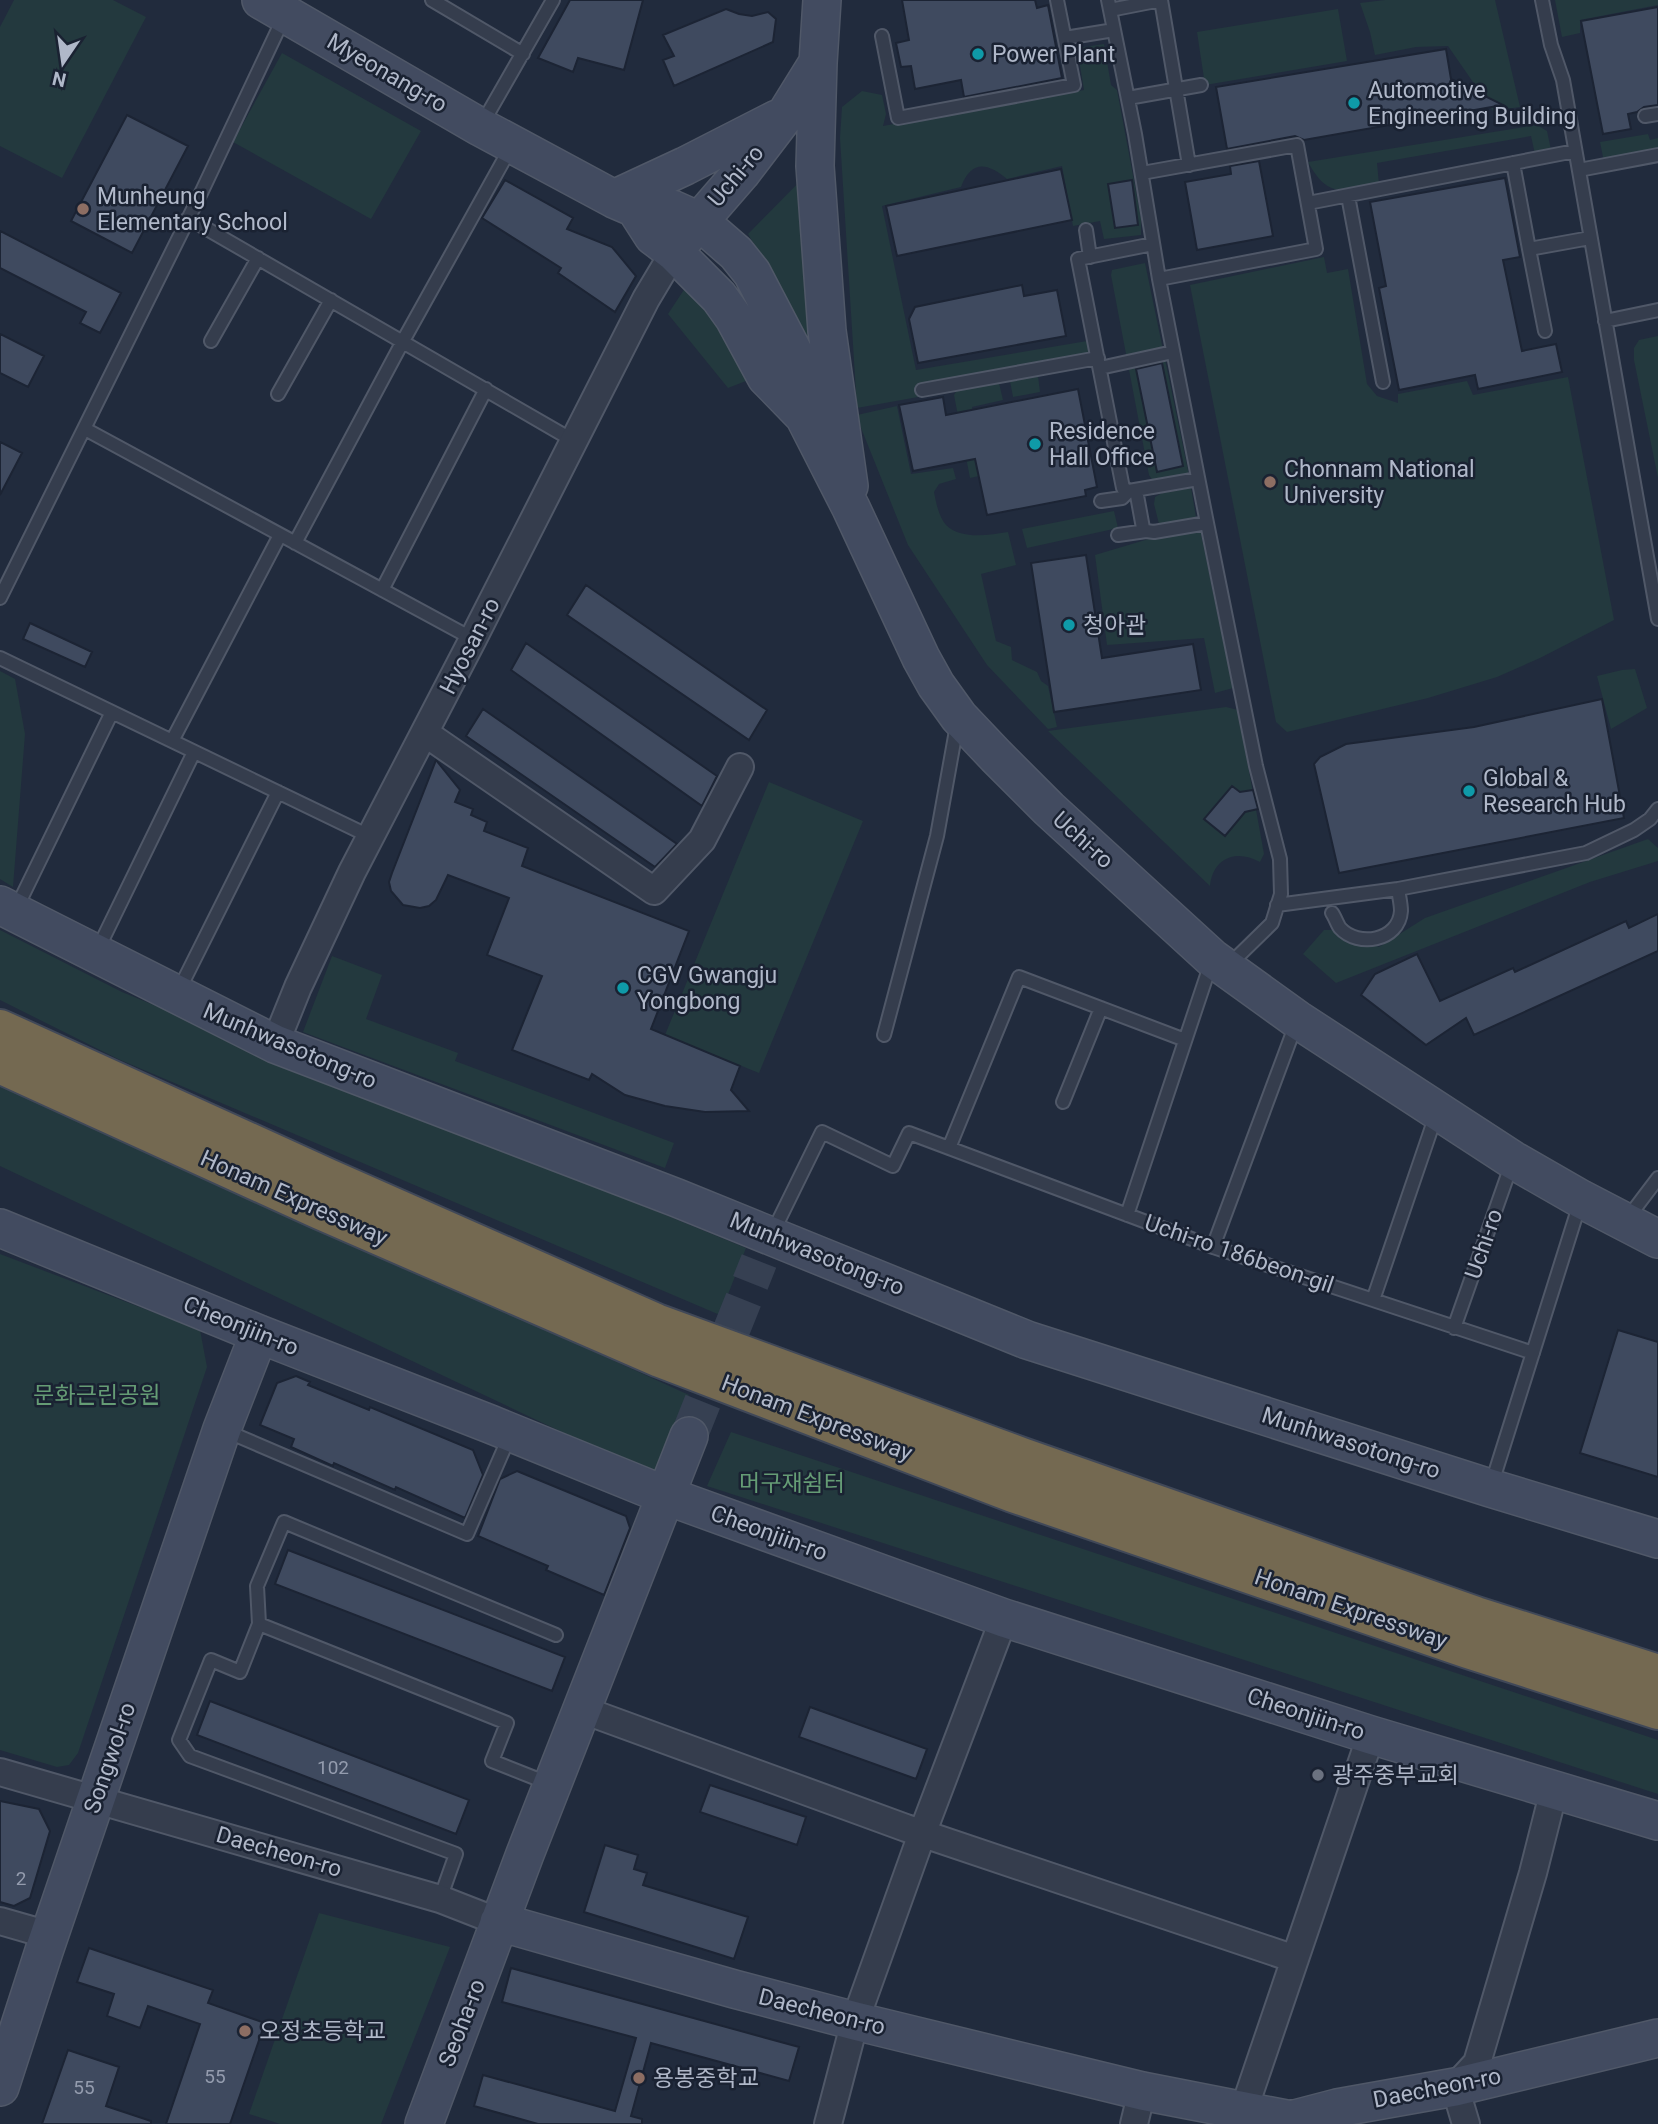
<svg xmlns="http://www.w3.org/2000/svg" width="1658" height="2124" font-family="Roboto,'Noto Sans KR',sans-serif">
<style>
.green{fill:#23393e}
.building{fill:#3f4a5f;stroke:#1c2434;stroke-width:2}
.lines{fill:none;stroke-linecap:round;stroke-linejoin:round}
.secondary-tunnel{stroke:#364052;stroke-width:37;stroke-dasharray:37 18;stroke-linecap:butt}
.lane-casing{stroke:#505868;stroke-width:16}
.street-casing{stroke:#505868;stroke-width:30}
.secondary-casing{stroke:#505868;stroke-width:40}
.highway-casing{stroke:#404858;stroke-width:42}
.lane{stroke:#353d4d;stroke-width:12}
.street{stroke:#353d4d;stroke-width:26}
.secondary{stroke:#424b60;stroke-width:37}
.highway{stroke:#746951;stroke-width:38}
.culture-dot{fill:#0f9aa8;stroke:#1a2232;stroke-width:2.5}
.education-dot{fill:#8d6e63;stroke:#1a2232;stroke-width:2.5}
.worship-dot{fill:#6b7280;stroke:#1a2232;stroke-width:2.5}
.labels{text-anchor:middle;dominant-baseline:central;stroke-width:5;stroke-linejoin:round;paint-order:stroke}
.number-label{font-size:19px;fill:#949cae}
.poi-label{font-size:23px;fill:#b0b8c9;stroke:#1a2232;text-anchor:start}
.street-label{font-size:23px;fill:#b0b8c9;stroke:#1a2232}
.park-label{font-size:23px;fill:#659c75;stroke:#1a2232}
</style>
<rect width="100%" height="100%" fill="#212b3d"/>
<path class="green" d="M14,0H113L146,17L62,178L0,146V27Z
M1385,0H1495L1520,107L1493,111L1448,46L1416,47L1375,55L1370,32L1360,3Z
M1555,0H1658V5L1580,20V33L1562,37Z
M1338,9L1347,61L1205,85L1197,32Z
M1104,44L1111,85L1117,90L1141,218V235L1104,239L1100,221L1073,226L1062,166L1007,179C987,162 971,160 961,187L882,206L916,370L1087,341L1093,366L1038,376L1040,392L1013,397L1010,381L999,383L1003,400L972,407L984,475L970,478L954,395L957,390L857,408L840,138L842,107L862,91L882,95L886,114L883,126L1084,90L1077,48Z
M282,53L421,131L371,219L233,142Z
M1537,125L1547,131L1551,150L1535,154L1531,136L1377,163L1379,184C1342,190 1329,200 1308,162Z
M1648,134L1650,140L1658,138V151L1604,162L1600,142Z
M815,166L845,401L748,234Z
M1324,257L1327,273L1348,269L1367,384L1377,396L1398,403V394L1467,381L1473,395L1568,377L1614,620L1540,658L1497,677L1428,698L1287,732L1276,722L1190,285Z
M1145,263L1189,475L1153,481L1149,475L1111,275L1112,270Z
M691,279L712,302L746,381L728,388L668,314Z
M1658,336V478L1634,360V348L1639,340Z
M897,406L911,474L953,468L956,479L939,484L934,492C936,503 939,517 946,525C961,540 989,535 1008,532L1016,565L981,574L996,641L1011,647L1012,660L1037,672L1041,681L1048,686L1057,727L1048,729L987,665L908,545L857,418V415Z
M1191,488L1196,517L1159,524L1154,504L1155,497L1162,493Z
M1114,511L1118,528L1027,548L1022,529Z
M1199,524L1233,688L1215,693L1204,638L1107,645L1095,555Z
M1635,669L1647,708L1611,729L1597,676L1622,670Z
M0,671L15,679L25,734L13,887L0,879Z
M1226,707L1238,710L1264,854L1260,862C1237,849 1213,857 1210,886L1048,731Z
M769,782L863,821L759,1073L665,1035Z
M1648,839L1658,848V861L1590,882L1336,983L1303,954L1324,930H1334L1379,947L1425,918Z
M0,930L122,992L746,1248L720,1315L118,1059L0,1000Z
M332,956L382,975L366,1019L458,1053L455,1061L674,1143L665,1168L303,1032Z
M0,1080L689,1395L653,1475L0,1166Z
M0,1254L200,1330L207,1367L78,1753L69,1765L57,1767L0,1750Z
M731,1432L1658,1740V1794L707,1486Z
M319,1913L450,1947L381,2124H280L249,2114Z"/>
<path class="building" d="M570,0H643L624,70L578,58L573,72L538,58Z
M902,0H1035L1037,8L1048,5L1062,78L964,97L961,80L915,89L911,66L901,67L896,43L909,40Z
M1658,7V105L1644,107L1637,112L1628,114L1631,129L1603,134L1581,21Z
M726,9L739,14L752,16L768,12L776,19L773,42L674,86L663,60L674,56L663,35Z
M1446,49L1451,79L1503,105L1304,140L1295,136L1227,149L1216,87Z
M127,115L188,146L132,253L71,221Z
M1259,161L1273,236L1197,250L1185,182L1231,174L1230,166Z
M1061,169L1072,220L897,256L886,206Z
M1505,178L1520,257L1503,260L1522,351L1556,344L1562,372L1478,389L1475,375L1399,390L1379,288L1386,286L1370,202Z
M505,180L573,218L567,229L612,247L636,276L615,312L558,273L561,268L482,218Z
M1132,180L1138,225L1115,228L1108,184Z
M0,231L121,293L100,333L80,323L86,312L0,268Z
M1022,285L1024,296L1057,290L1066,336L918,363L909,319L915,307Z
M0,334L44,356L28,387L0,373Z
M1162,363L1183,466L1157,472L1136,369Z
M1078,389L1097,487L1085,490L1086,496L987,515L975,459L913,471L899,405L943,397L946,415Z
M0,442L22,453L0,495Z
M1086,555L1102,658L1193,644L1201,690L1054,712L1031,563Z
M586,585L767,710L749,740L567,615Z
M30,623L92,652L85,667L23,639Z
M526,643L717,776L702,806L511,670Z
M1602,699L1624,818L1339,873L1314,764L1320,757L1346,744L1474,727Z
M483,709L677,844L655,867L466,736Z
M436,760L460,790L455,802L473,809L471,815L487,822L484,831L528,848L522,866L689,931L651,1029L740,1066L731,1090L749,1111L705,1112L665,1106L625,1095L592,1074L589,1080L512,1050L542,976L487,955L509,898L448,875L436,900L429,906L420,908L403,905L391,891L389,882L392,873Z
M1232,786L1240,792L1253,790L1258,809L1245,812L1225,836L1204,819Z
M1658,914V951L1474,1035L1466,1018L1426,1045L1361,995L1375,974L1417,954L1440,1001L1513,968L1515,972L1626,921L1629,928Z
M1618,1330L1658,1342V1477L1580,1453Z
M296,1376L310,1382L308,1385L369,1410L370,1407L473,1450L483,1475L465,1518L396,1487L395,1490L334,1463L333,1466L291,1447L294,1439L260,1425L277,1383Z
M517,1471L626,1516L630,1528L604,1595L546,1570L548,1566L478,1536L500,1479Z
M288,1550L565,1657L552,1691L275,1584Z
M210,1701L469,1800L456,1834L197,1735Z
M810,1707L927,1749L916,1779L799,1737Z
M710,1785L806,1817L797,1845L700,1812Z
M0,1801L39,1809L50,1831L30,1898L14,1906L0,1902Z
M605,1845L638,1855L634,1869L647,1873L643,1885L748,1917L734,1959L584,1912Z
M89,1948L213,1990L208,2003L265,2023L230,2124H166L200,2024L148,2006L140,2028L107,2016L114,1994L77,1982Z
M511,1968L799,2047L789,2081L651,2043L631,2116L642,2119V2124H538L474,2106L483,2075L615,2111L636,2038L502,2002Z
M68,2050L119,2067L106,2106L151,2121V2124H42Z"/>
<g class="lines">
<path class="secondary-tunnel" d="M689,1436L759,1261"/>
<defs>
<path id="lane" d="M432,0L523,54
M1108,0L1135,134L1159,279L1206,518L1256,766L1280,859L1281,894L1272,923L1227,967
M1161,0L1189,165
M1542,0L1551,45L1563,80L1658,619
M1110,10L1161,0
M882,36L898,118L1074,85L1057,0
M1065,38L1114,30
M1128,98L1201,85
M1645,116L1658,114
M482,124L553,0
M1513,163L1529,249
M1579,170L1658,155
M1142,173L1297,145L1316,249L1159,279
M1348,196L1383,382
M1308,203L1575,151
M188,218L574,441
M1086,230L1090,257
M1605,321L1658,310
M1545,331L1529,249L1590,238
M211,341L258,258
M1100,368L1173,352
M922,390L1098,358
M278,394L331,300
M85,429L473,639
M1136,490L1143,528L1146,531
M1129,491L1123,488L1122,483L1078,259L1153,244
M1101,501L1122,498L1129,491L1198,479
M1118,535L1146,531L1154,532L1207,523
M295,543L403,341L511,147
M382,590L486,389
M0,598L202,191L284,17
M0,658L371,837
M172,741L280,535
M1277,905L1398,889L1586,853L1634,830L1650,819L1658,809
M16,909L112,712
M1332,913C1335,917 1337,924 1340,928C1358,948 1399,941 1401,911C1401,904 1399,896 1398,889
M97,951L194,752
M178,992L278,792
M884,1035L937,836L957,725
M1063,1102L1101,1008
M949,1148L1019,977L1185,1040
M1127,1215L1211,963
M1627,1219L1658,1178
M772,1234L822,1132L893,1166L909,1133L1213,1247L1533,1353
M1213,1247L1296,1024
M1373,1300L1436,1115
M1454,1328L1512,1163
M226,1431L467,1534L510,1435
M1491,1486L1580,1203
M259,1624L257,1586L284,1522L556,1635
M440,1899L456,1854L190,1756L179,1740L211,1660L240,1672L259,1624L507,1723L492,1761L550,1784"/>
<path id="street" d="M425,733L654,891L702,840L740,767
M275,1044L298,987L352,872L473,639L646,299L674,252
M583,1710L906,1828L1295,1959
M0,1772L440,1899L499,1922
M0,1921L49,1935
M1243,2112L1371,1735
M828,2124L855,2021L922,1834L1004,1618
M1134,2124L1142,2091
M1466,2124L1455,2087L1477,2063L1533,1873L1554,1790"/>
<path id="secondary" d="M261,0L480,127L614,199L635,208L672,209L699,221L736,253L752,273L798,361L804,416
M822,0L818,63L815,166L827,331L849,486
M614,199L685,166L777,119
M635,208L653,236L674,252L719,297L734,318L766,377L804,416L851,508L921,658L936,685L959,717L996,756L1049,809L1212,958L1298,1020L1513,1160L1581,1199L1658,1239
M683,240L741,173L786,114L817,64
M0,905L275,1044L677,1198L1027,1340L1490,1488L1658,1539
M0,1228L259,1334L490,1424L667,1496L1004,1618L1371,1735L1658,1821
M499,1922L734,1989L855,2021L1142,2091L1291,2120L1337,2108L1455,2087L1658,2038
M0,2087L44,1951L222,1429L259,1334
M424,2124L525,1854L689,1436"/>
<path id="highway" d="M0,1029L328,1178L656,1323L1022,1457L1476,1616L1658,1674
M0,1064L320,1210L660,1358L1013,1493L1468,1649L1658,1710"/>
</defs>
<use href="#lane" class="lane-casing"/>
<use href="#street" class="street-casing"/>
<use href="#secondary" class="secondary-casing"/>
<use href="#highway" class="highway-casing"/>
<use href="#lane" class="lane"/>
<use href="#street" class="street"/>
<use href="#secondary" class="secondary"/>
<use href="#highway" class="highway"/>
</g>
<g class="culture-dot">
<circle cx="978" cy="54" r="7"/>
<circle cx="1354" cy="103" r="7"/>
<circle cx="1035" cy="444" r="7"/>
<circle cx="1069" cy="625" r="7"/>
<circle cx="1469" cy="791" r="7"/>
<circle cx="623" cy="988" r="7"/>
</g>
<g class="education-dot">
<circle cx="83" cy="209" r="7"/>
<circle cx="1270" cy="482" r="7"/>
<circle cx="245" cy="2031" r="7"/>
<circle cx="639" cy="2078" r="7"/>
</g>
<circle class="worship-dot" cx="1318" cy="1775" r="7"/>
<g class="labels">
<g class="number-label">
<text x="333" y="1767">102</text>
<text x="21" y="1878">2</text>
<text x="215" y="2076">55</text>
<text x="84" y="2087">55</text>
</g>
<g class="poi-label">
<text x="992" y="54">Power Plant</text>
<text x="1368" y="90">Automotive<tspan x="1368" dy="26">Engineering Building</tspan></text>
<text x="97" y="196">Munheung<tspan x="97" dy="26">Elementary School</tspan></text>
<text x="1049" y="431">Residence<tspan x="1049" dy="26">Hall Office</tspan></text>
<text x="1284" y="469">Chonnam National<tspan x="1284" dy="26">University</tspan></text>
<text x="1083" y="625">청아관</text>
<text x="1483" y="778">Global &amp;<tspan x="1483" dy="26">Research Hub</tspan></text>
<text x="637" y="975">CGV Gwangju<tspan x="637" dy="26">Yongbong</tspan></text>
<text x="1332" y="1775">광주중부교회</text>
<text x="259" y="2031">오정초등학교</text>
<text x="653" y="2078">용봉중학교</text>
</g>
<g class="street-label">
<text transform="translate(387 73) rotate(30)">Myeonang-ro</text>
<text transform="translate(736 176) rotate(-50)">Uchi-ro</text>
<text transform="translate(470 646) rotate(-63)">Hyosan-ro</text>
<text transform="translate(1083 840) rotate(42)">Uchi-ro</text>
<text transform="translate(290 1046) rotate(23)">Munhwasotong-ro</text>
<text transform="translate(294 1198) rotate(24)">Honam Expressway</text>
<text transform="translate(1484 1244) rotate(-71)">Uchi-ro</text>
<text transform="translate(817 1254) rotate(22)">Munhwasotong-ro</text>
<text transform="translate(1239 1254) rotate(19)">Uchi-ro 186beon-gil</text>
<text transform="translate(241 1326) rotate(22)">Cheonjiin-ro</text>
<text transform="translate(817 1418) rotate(21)">Honam Expressway</text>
<text transform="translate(1351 1443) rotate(18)">Munhwasotong-ro</text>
<text transform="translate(769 1533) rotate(20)">Cheonjiin-ro</text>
<text transform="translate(1351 1609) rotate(19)">Honam Expressway</text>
<text transform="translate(1306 1714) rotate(18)">Cheonjiin-ro</text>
<text transform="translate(110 1758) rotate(-71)">Songwol-ro</text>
<text transform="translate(279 1852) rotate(16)">Daecheon-ro</text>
<text transform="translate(822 2012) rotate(14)">Daecheon-ro</text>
<text transform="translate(462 2023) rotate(-69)">Seoha-ro</text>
<text transform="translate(1437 2088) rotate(-11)">Daecheon-ro</text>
</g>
<g class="park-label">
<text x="97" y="1395">문화근린공원</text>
<text x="792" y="1483">머구재쉼터</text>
</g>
</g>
<g transform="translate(63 63) rotate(193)" stroke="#1a2232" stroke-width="5" paint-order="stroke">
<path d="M0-5L12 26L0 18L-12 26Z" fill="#b0b8c9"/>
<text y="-10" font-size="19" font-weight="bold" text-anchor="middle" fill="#b0b8c9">N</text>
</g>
</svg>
